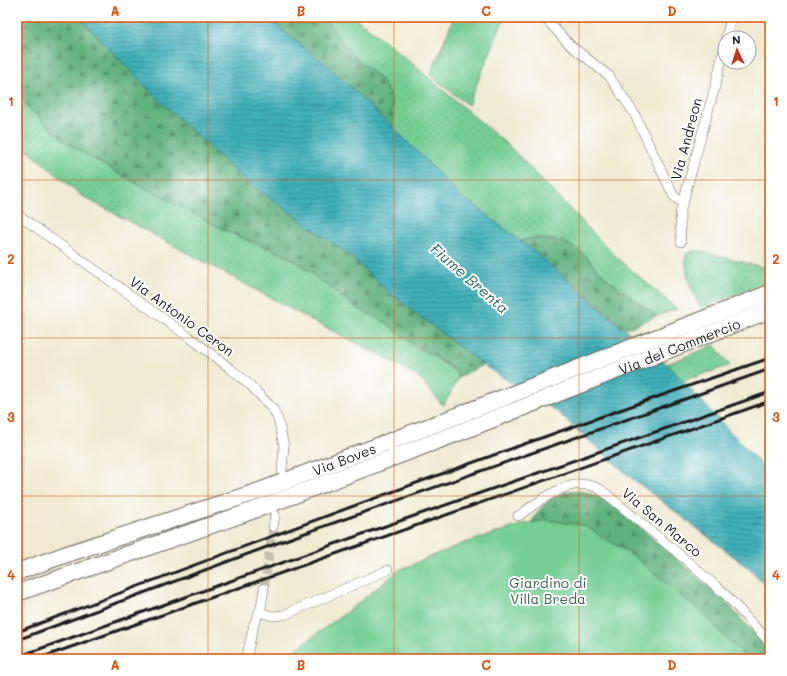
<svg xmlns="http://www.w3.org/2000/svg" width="787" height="676" font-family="Mali,sans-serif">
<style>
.grass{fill:url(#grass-dots);stroke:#487558}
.forest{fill:url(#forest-firs);stroke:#3e664d}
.park{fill:#75ce94;stroke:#487558}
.water{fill:url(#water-rules);stroke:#2e666a}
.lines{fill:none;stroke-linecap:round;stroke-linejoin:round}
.minor-tunnel{stroke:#c5c1ae;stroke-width:9;stroke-dasharray:9 4.5;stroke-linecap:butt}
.minor-casing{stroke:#66645c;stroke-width:10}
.trunk-casing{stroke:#66645c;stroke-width:18}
.minor{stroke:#fff;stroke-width:9}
.trunk{stroke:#fff;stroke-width:16}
.rail{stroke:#1c1c1c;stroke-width:3}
.grid{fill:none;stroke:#de560d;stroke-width:1;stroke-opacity:0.55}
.labels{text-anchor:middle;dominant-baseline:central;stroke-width:4;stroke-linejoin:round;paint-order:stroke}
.street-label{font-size:14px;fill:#1c1c1c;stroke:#fff}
.park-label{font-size:14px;fill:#40634c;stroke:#fff}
.water-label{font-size:15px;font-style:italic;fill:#2e666a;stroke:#fff}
.neatline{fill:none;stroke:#de560d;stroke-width:1.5}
.grid-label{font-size:13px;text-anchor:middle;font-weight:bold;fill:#de560d}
</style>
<defs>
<pattern id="grass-dots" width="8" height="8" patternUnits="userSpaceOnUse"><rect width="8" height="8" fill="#75ce94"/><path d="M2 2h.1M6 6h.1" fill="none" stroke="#65b07f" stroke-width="1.8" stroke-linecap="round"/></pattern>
<pattern id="forest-firs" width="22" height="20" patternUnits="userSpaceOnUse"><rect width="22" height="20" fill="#60b17e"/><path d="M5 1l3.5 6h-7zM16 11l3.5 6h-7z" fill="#4e8f66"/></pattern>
<pattern id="water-rules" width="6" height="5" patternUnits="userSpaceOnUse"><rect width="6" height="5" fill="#40b0b9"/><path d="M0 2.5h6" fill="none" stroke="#358e96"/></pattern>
</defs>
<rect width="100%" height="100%" fill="#fff"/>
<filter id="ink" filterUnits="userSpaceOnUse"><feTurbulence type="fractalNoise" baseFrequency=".025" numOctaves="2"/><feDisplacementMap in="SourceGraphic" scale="8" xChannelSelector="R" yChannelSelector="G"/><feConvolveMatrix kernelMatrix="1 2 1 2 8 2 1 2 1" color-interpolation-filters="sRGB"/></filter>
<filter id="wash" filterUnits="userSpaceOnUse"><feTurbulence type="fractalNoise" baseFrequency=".012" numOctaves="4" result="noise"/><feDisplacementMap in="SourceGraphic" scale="16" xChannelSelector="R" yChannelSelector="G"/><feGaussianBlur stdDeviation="0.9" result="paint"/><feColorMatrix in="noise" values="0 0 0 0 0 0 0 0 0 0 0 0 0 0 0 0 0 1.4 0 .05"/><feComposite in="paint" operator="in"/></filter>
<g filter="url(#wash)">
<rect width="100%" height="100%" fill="#efead2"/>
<path class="grass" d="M324,17H354L402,55L511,148L614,255L677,309L657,316L606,278L582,252L561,241L536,238L520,241L474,205L461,197L420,154L393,129L392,103L389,93L380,79L352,55Z
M454,17H505L468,105L430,75Z
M17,96L47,126L98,162L230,233L266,247L293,259L355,307L387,323L412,344L435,357L455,371L459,377L443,406L420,378L382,356L319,324L82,196L17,141Z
M696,250L770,269V281L701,308C690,288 685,278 686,254Z
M714,345L730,365L683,381L667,364Z"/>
<path class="forest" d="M17,17H79L160,101L242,178L348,254L391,294L483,365L459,377L455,370L435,357L412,344L387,323L355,307L293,259L266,247L230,233L132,181L71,146L47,126L17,96Z
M267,17H324L352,55L380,79L389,93L392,103L393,129L368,103Z
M536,238L562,241L582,252L606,278L657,316L626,329L520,241Z
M570,491C591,490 602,498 619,509L725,601L770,651V659H747L705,616L635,557L585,526L546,520L531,523C544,503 547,498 570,491Z"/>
<path class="park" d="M546,520L585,526L635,557L705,616L747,659H296L292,652L356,605L399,570L459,545L524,524Z"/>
<path class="water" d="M79,17H267L293,39L331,68L420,154L461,197L474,205L535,252L561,274L598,307L667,364L770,474V590L751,570L629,476L556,411L483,365L391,294L348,254L242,178L160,101Z"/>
</g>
<g filter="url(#ink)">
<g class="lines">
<path class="minor-tunnel" d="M264,588L273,527"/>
<defs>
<path id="minor" d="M544,17L570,45L609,76L634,113L673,195L678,200L684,201
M726,38L731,17
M17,214L189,337L231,369L251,386L273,409L278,419L284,446L282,471
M681,242L680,213L716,83L725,44
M518,516C542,500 570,474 600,489L679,554L725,594L770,643
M273,527L275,515
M259,612L273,616L284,615L388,570
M246,659L254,624L261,608L264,588"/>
<g id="trunk">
<path id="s1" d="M17,572L67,554L262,490L459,415L770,293"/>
<path id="s2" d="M17,593L260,508L463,431L770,310"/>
</g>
</defs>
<use href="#minor" class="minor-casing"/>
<use href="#trunk" class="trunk-casing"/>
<use href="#minor" class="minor"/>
<use href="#trunk" class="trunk"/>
<path class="rail" d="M17,632C267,537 517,444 770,358
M17,640L291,538L770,369
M17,657L374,530L770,392
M37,659L770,401"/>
</g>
</g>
<path class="grid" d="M208,17V659M394,17V659M579,17V659M17,180H770M17,338H770M17,496H770"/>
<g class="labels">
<g class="street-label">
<text transform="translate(686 139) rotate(-75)">Via Andreon</text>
<text transform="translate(182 316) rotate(36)">Via Antonio Ceron</text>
<text stroke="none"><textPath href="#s2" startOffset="707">Via del Commercio</textPath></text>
<text stroke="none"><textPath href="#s1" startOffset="346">Via Boves</textPath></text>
<text transform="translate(662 522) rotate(40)">Via San Marco</text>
</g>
<g class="park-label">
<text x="548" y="582">Giardino di<tspan x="548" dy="16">Villa Breda</tspan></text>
</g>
<g class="water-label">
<text transform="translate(470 278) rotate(41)">Fiume Brenta</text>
</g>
</g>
<rect width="787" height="676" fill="none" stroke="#fff" stroke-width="44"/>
<g transform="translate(737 50) rotate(356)"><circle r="19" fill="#ffffff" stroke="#a4a4a4"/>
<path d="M0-3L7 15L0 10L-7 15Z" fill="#c8321e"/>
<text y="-6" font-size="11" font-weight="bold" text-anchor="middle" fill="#1c1c1c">N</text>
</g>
<rect x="22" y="22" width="743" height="632" class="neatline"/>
<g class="grid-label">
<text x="115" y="16">A</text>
<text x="301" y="16">B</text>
<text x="486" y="16">C</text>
<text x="672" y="16">D</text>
<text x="11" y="106">1</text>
<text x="776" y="106">1</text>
<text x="11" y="264">2</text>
<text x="776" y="264">2</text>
<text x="11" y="422">3</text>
<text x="776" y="422">3</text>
<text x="11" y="580">4</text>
<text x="776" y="580">4</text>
<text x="115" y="670">A</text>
<text x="301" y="670">B</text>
<text x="486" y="670">C</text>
<text x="672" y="670">D</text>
</g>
</svg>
